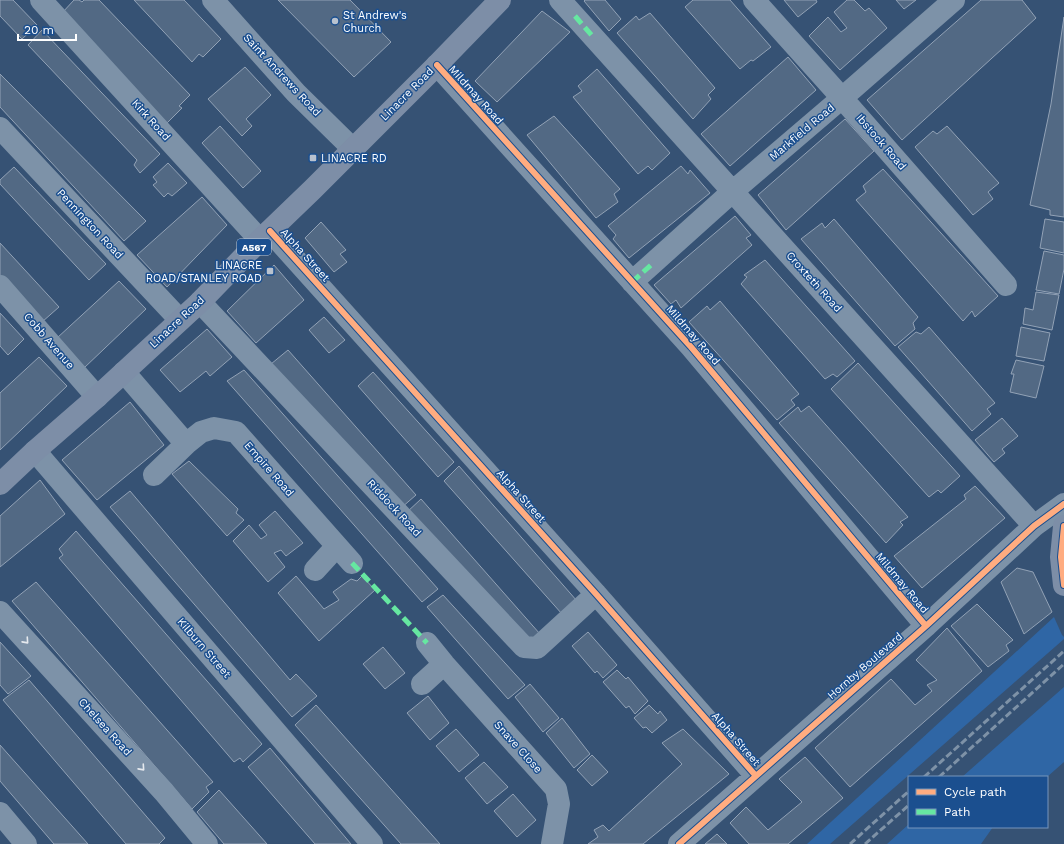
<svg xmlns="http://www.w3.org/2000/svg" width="1064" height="844" font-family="'Work Sans',sans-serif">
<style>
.green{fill:#2f66a5}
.building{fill:#526984;stroke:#92a2b6}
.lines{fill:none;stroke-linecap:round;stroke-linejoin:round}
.street{stroke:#7d92a8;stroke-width:22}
.primary{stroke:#7d8ea7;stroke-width:22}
.rail{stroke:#7e92a7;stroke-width:3;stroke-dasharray:7 3;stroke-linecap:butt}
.quiet{stroke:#66e7a1;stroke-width:5;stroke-dasharray:10 5;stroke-linecap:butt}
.cycleway-casing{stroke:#1b4f8f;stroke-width:8}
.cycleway{stroke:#ffac80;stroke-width:6}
.oneway{stroke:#e5e9ee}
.poi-dot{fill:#b9c2ce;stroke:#1b4f8f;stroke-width:1.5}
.labels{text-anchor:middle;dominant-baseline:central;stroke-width:3;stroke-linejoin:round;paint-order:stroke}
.shield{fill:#1b4f8f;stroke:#bbcadd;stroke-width:1}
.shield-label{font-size:10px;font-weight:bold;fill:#fff}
.poi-label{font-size:11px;fill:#fff;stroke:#1b4f8f;text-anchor:start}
.street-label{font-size:11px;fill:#fff;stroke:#1b4f8f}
</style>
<rect width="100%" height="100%" fill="#365274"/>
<path class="green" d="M1054,617L1062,635L1064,637V639L830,844H807Z
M1064,687V762L1047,777H962Z
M909,824V827H993L981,844H887Z"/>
<path class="building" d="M0,0H13L37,25L22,39L0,16Z
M74,0H79L82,2L84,0H99L190,95L179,106L182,108L167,123L62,13Z
M134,0H184L221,39L203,57L199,54L192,62Z
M278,0H350L391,42L354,77Z
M585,0H605L621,19L609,31L584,1Z
M693,0H730L771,47L753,61L751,60L740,69L685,7Z
M784,0H816L817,2L798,17Z
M847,0H854L865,11L869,8L887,28L840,70L809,36L828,17L841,32L847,28L834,12Z
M896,0H916L904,9Z
M981,0H1022L1036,18L902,140L867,100Z
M542,11L570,32L497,102L475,81Z
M650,13L715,88L708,95L711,99L693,119L617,33L636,16L639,20Z
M1064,17V217L1050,215V210L1030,205L1051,104Z
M42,30L160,154L140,173L134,165L137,160L28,45Z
M788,57L816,90L730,166L701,134Z
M245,67L271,95L246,119L252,126L242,136L208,99Z
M597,69L670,153L652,170L648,166L638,174L573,97L582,91L578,86Z
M0,74L146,221L124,241L0,107Z
M554,116L620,189L614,194L618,202L596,218L527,135Z
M845,119L874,151L786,230L758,195Z
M220,126L261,171L243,188L202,143Z
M947,126L999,183L988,192L993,199L973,215L915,147L933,131L937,134Z
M168,163L187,183L172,196L168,193L164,197L153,185L157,182L153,177Z
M681,166L688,174L690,170L710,193L629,258L613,239L616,235L608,226Z
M14,167L106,264L89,280L0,184V180Z
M883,169L998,296L975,317L972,311L963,321L856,200L866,192L863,186Z
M202,197L227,225L167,287L137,255Z
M735,216L751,235L746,238L752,245L681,308L676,300L671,304L654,285Z
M834,219L918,317L913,323L915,329L895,346L801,239L822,223L825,228Z
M1045,219L1064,222V253L1040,248Z
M321,222L346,250L340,254L347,262L334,272L305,238Z
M0,243L59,307L42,322L0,276Z
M1044,251L1064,255V269L1059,294L1036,290Z
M765,260L855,361L837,377L833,374L825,379L741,284L747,277L744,275Z
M274,265L304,300L256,343L227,311Z
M119,281L146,309L84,368L57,338Z
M1036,292L1059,295L1052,330L1023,324L1025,308L1033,310Z
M720,301L799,394L791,400L795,405L777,420L689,322L707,306L710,310Z
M0,313L24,339L8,355L0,346Z
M324,317L345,340L329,353L309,330Z
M929,327L995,403L987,409L991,414L972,431L898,347L916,332L921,334Z
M1021,327L1050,333L1044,361L1016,356Z
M207,329L232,357L210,376L206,371L180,392L160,370Z
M288,350L416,495L401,508L271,364Z
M39,357L67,386L0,450V393Z
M1016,360L1044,366L1036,398L1010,392L1014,374H1011Z
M858,363L960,476L941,493L938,490L929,497L831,389Z
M244,370L438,589L422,602L227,381Z
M373,372L454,462L438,477L358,386Z
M130,402L164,445L97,500L62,460Z
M809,406L908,517L900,522L903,525L886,543L779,423L798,407L801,412Z
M1002,418L1018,436L1002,449L1005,453L994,462L975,440Z
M189,461L238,509L236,513L244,520L227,536L172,474Z
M459,466L577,601L562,614L444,481Z
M40,480L65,514L0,567V516Z
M975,486L1005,518L922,588L894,556L966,499L964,495Z
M130,491L290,680L296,674L317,696L292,717L110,507Z
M421,499L540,634L527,644L406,513Z
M275,511L303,543L286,556L281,550L274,553L285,567L268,582L233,541L249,525L261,539L267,535L259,525Z
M76,531L262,744L243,762L240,758L234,762L59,558L63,555L59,549Z
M1017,568L1033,572L1052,612L1024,634L1001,582Z
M296,576L324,609L339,600L333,592L351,579L357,581L362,576L375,590L319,641L278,593Z
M36,582L213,782L206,787L209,792L192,809L12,601Z
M443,595L525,685L508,699L427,607Z
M977,604L1013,640L1006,645L1009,651L988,667L951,626Z
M947,628L982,671L850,787L815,748L891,679L915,705L932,691L927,685L937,680L916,660Z
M588,632L617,665L603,678L597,671L595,673L572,646Z
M0,642L31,676L8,694L0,685Z
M383,647L405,673L385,689L363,664Z
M617,670L626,679L628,677L648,701L635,714L629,706L626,708L603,682Z
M29,680L165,838L159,844H126L3,700Z
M530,684L559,718L543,732L515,697Z
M428,696L449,723L430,740L407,713Z
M316,705L440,844H401L295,725Z
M649,705L658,714L660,711L667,720L652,733L646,727L643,728L634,718Z
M562,718L590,754L574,768L546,733Z
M456,729L479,755L459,772L436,746Z
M683,729L729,774L643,844H588L598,837L594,830L603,825L609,831L682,764L662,743Z
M0,745L88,844H54L0,781Z
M270,748L351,844H315L248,767Z
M592,755L608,772L592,786L577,770Z
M805,757L843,798L788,844H749L730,823L746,807L768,830L802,802L779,779Z
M484,762L508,787L487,804L465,778Z
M219,790L267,844H224L197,812Z
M513,794L536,820L517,837L494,811Z
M717,834L727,844H705Z"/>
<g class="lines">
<path class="street" d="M41,0L260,240
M213,0L296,93L353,149
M560,0L1034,526
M754,0L842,98L1006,285
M437,65L691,347L926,626
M0,128L180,320
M270,231L596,594L756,776
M632,282L732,192L842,98L954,0
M0,286L97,397
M200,302L524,647L537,648L596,594
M124,372L186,444L201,432L214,428L236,432L352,563
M35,451L372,844
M154,475L186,444
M315,570L337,546
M0,612L164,792L207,844
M427,643L444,664L556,789L559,804L552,844
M422,684L444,664
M0,813L26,844
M679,844L926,626L1034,526L1064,504"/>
<path class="primary" d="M0,484L35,451L97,397L200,302L260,240L312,190L437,65L500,0
M1064,526L1061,557L1064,585"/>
<path class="rail" d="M924,777L1064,651
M939,777L1064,664
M850,844L909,791
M865,844L909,805"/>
<path class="quiet" d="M575,16L594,38
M632,282L651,265
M352,563L427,643"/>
<defs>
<path id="cycleway" d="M437,65L691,347L926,626
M270,231L596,594L756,776
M1064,526L1061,557L1064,585
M679,844L926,626L1034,526L1064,504"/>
</defs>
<use href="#cycleway" class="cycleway-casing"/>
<use href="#cycleway" class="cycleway"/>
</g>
<defs><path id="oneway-chevron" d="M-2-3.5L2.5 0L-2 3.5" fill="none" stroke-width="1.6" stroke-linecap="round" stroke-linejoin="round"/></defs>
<g class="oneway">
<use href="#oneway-chevron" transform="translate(26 641) rotate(48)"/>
<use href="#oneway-chevron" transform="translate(142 768) rotate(48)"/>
</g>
<g class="poi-dot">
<circle cx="335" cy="21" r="4"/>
<rect x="309" y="154" width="8" height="8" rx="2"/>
<rect x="266" y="267" width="8" height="8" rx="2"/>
</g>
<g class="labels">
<rect class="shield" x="237" y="239" width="34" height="16" rx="3"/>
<g class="shield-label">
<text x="254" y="247">A567</text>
</g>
<g class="poi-label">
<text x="343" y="15">St Andrew's<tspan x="343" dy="13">Church</tspan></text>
<text x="321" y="158">LINACRE RD</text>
<text x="262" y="265" text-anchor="end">LINACRE<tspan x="262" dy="13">ROAD/STANLEY ROAD</tspan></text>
</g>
<g class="street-label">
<text transform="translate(282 75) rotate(47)">Saint Andrews Road</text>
<text transform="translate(407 94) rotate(-45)">Linacre Road</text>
<text transform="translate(476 95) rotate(48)">Mildmay Road</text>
<text transform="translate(151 120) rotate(48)">Kirk Road</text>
<text transform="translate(802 132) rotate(-40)">Markfield Road</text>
<text transform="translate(881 142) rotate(49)">Ibstock Road</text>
<text transform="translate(90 224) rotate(47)">Pennington Road</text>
<text transform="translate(305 255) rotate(48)">Alpha Street</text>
<text transform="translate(814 282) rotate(48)">Croxteth Road</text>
<text transform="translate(177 322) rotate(-43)">Linacre Road</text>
<text transform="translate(693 335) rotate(49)">Mildmay Road</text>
<text transform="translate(49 341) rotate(49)">Cobb Avenue</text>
<text transform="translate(269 469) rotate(49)">Empire Road</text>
<text transform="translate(521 496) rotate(48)">Alpha Street</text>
<text transform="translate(394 508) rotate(47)">Riddock Road</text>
<text transform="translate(902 583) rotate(50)">Mildmay Road</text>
<text transform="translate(204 648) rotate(49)">Kilburn Street</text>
<text transform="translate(865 666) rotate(-41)">Hornby Boulevard</text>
<text transform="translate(105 727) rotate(48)">Chelsea Road</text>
<text transform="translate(736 739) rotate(49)">Alpha Street</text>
<text transform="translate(518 747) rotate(48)">Snave Close</text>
</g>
</g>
<rect x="908" y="776" width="140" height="52" fill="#1b4f8f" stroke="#7695bc"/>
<rect x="916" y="789" width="20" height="6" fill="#ffac80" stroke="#7695bc"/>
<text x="944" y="796" font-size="12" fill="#ffffff">Cycle path</text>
<rect x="916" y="809" width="20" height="6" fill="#66e7a1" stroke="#7695bc"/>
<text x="944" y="816" font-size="12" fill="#ffffff">Path</text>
<path d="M18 34v6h58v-6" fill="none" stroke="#ffffff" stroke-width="2"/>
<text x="24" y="34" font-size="12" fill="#ffffff" stroke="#1b4f8f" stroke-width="3" paint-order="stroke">20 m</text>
</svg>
